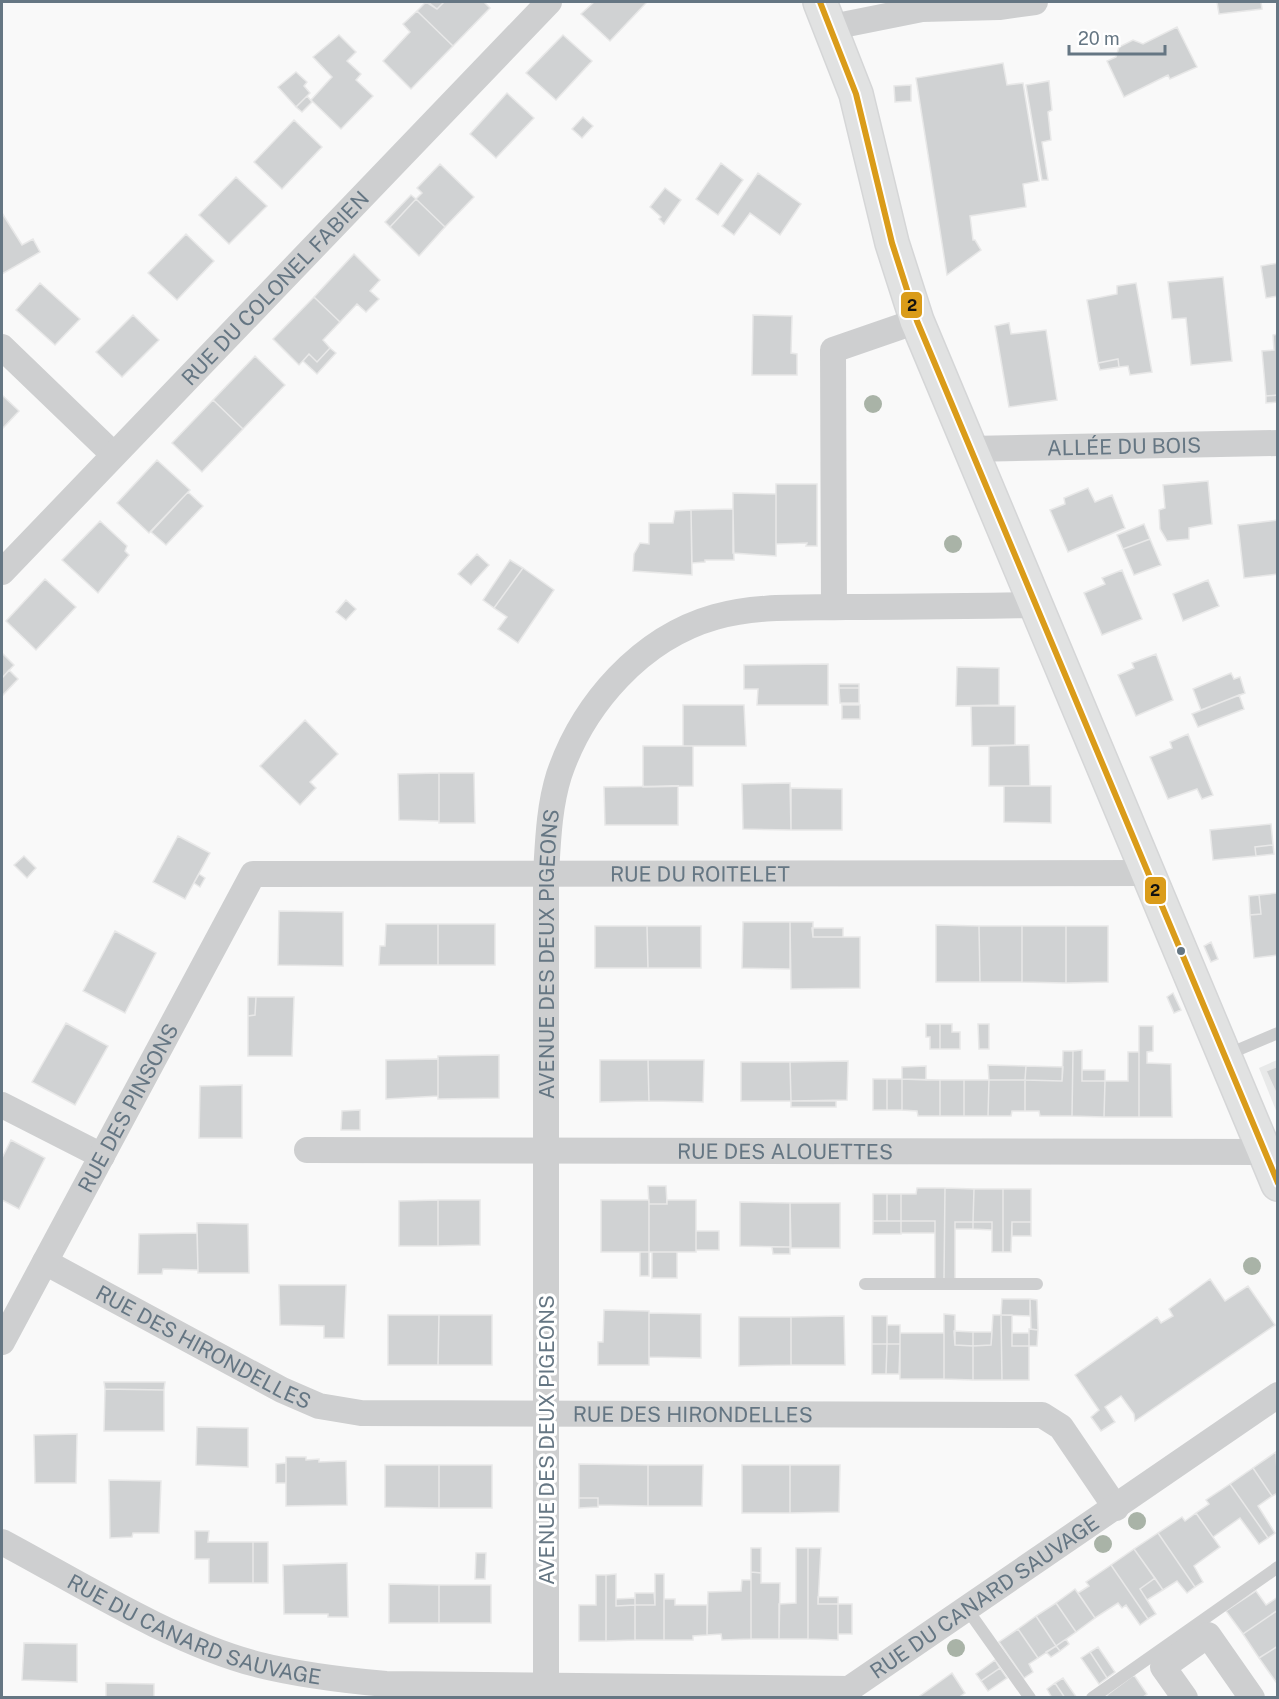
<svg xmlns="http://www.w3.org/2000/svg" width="1279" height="1699" font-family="'Public Sans',sans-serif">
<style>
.built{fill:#e8e9e9}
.building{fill:#d0d2d3;stroke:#e8e8e8;stroke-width:1.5}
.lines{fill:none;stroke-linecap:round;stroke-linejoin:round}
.secondary-casing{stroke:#d5d6d7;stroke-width:36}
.lane{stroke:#cecfd0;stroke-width:12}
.street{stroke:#cecfd0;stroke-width:26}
.secondary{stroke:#e1e2e2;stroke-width:33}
.bus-1-casing{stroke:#fff;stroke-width:10}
.bus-1{stroke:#da9c1a;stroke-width:6}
.tree{fill:#a9b3a7}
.bus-dot{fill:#657683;stroke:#fff;stroke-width:2}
.labels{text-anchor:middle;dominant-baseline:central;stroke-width:6;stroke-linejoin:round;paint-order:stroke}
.street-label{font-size:21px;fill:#657683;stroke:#fff}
.line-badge{stroke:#fff;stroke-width:2}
.pale-badge-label{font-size:16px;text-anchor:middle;font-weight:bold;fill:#111}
</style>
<rect width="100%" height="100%" fill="#f9f9f9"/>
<path class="built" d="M1277,1060V1113L1259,1068Z"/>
<path class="building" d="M426,2L437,9L444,2H484L490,8L453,46L417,11Z
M428,2H444L437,9Z
M594,2H644L646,3L610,41L581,14Z
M1217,2H1261L1262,9L1219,14Z
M417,11L453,46L411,89L383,61L410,32L403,24Z
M1177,27L1197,67L1170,79L1168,75L1124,97L1107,61L1116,57L1119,47L1133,40L1143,44Z
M339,35L356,52L347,61L361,74L356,80L373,96L341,129L311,100L332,77L313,57Z
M563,35L592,61L556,100L526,73Z
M1003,63L1007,85L1023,83L1039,181L1023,184L1026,207L970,216L973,240H975L981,250L947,275L916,78Z
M296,72L307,82L304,86L310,93L296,107L278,87Z
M1049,81L1052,110L1048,112L1051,140L1042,142L1048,180H1042L1026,85Z
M911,85V101L895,102L894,86Z
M507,93L534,118L496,158L470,134Z
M307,96L312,102L302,112L296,107Z
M583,117L593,126L582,138L572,129Z
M294,120L322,147L282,189L254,162Z
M721,163L743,180L718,215L696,199Z
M440,164L474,197L445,227L416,199L422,193L417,188Z
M758,173L801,204L780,235L750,213L734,235L722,226Z
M236,177L267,206L229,244L199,215Z
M665,188L681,200L664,224L659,219L661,217L650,207Z
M411,195L416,199L390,227L385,222Z
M416,199L445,227L419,256L390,227Z
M2,213L22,245L33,239L40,252L2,274Z
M186,234L214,261L177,300L148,273Z
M354,254L380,280L370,291L379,299L366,312L357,304L340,322L314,297Z
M1278,263V296L1266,298L1261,266Z
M1223,277L1232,361L1191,365L1186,318L1172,319L1168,282Z
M40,283L80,319L55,345L16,310Z
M1136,283L1152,372L1130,375L1128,366L1119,367L1118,359L1098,363L1087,300L1117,294V286Z
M314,297L340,322L323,340L330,348L317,362L309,354L299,365L273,339Z
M133,315L159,340L122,377L96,352Z
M753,315L792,316L791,353L797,354V375H752Z
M1009,323L1011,334L1046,330L1057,400L1009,407L995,326Z
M1278,334V395L1266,396L1262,351L1274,350L1273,335Z
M330,348L336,353L317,374L303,361L309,354L317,362Z
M255,356L285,385L243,429L213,400Z
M1118,359L1119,367L1100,370L1098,363Z
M2,395L19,411L2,429Z
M1278,395V402L1266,403V396Z
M213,400L243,429L202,472L172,443Z
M157,460L190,490L149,533L117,503Z
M1208,481L1212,524L1189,528V539L1167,541L1160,529L1159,510L1165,508L1163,485Z
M776,484H817V546H806L807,543L776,544Z
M1088,488L1095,502L1112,495L1125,528L1068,552L1050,510L1065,504L1064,498Z
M188,492L203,506L166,545L151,532Z
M733,493L776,494V556L733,553Z
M733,509L734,560H705V562L692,563L691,510Z
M691,510L692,575L633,571L634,554L640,543L649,544V523H673L675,511Z
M1278,520V574L1244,578L1238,525Z
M100,521L127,546L125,551L129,555L98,593L62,560Z
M1144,524L1150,539L1123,549L1117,535Z
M1150,539L1161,565L1134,575L1123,549Z
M477,554L489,565L471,585L458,574Z
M510,560L523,568L494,608L483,600Z
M523,568L554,590L518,643L498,629L507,617L494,608Z
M1122,570L1142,619L1102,635L1084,593L1105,584L1102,578Z
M45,579L76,607L36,650L6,621Z
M1208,580L1219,606L1183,621L1173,594Z
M346,600L356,609L346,620L336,612Z
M2,653L14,665L2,678Z
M1156,654L1173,700L1136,716L1118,675L1134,668L1132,663Z
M828,664V705H757L758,689H744V665Z
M957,667L999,668V705L956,706Z
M9,670L18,679L2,696V678Z
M1231,673L1234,679L1240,677L1245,693L1201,710L1193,689Z
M839,684H859V688H839Z
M839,688H859V703H840Z
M1239,695L1244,709L1198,727L1192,714Z
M683,705H744L746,746H683Z
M842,705H860V719H842Z
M971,706H1015V745L972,746Z
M305,720L338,754L310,782L316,788L300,805L260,766Z
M1188,734L1213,795L1202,799L1197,789L1168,799L1150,757L1172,748L1170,742Z
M1029,745L1030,786H989V746Z
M643,746H693V786L643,787Z
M439,773V821L399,820L398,774Z
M439,773H474L475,823H439Z
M790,783L791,830L743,829L742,784Z
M678,786V825H605L604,787Z
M1004,786H1051V823L1004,822Z
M791,788L842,789V830H791Z
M1271,824L1273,845L1255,847L1256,856L1213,860L1210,830Z
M178,836L210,853L185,899L153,882Z
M1273,845L1274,854L1256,856L1255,847Z
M24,856L36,868L27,878L14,865Z
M199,874L205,878L200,887L194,883Z
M1278,893V955L1254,958L1250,915L1261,914L1259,895Z
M1259,895L1261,914L1250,915L1249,896Z
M279,911L343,912V966L278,965Z
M743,922H790V969L742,968Z
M790,922H813V937H860V988L791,989Z
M386,924H438V965H379L380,946H385Z
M438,924H495V965H438Z
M936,925L979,926L980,982H936Z
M595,926H647L648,968H595Z
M647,926H701V968H648Z
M979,926H1022V982H980Z
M1022,926H1066V983L1022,982Z
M1066,926H1108V982L1066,983Z
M812,928H843V937H813Z
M115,931L156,953L125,1013L83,991Z
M1211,942L1218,959L1211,962L1204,946Z
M1173,993L1181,1010L1174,1013L1167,997Z
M248,997H256L255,1015L248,1016Z
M256,997H294L292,1056H248V1016L255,1015Z
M66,1023L108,1046L75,1105L32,1082Z
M926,1024H940V1049H930V1037H926Z
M940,1024H952V1032H960V1049H940Z
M978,1024H989V1049H979Z
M1139,1026H1153V1051L1147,1052V1063L1171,1064L1172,1117H1139Z
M1082,1050V1081H1105L1104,1117L1072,1116L1073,1051Z
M1063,1051H1073L1072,1116H1040L1039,1111H1025V1080L1062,1081Z
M1128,1052H1139V1117H1104L1105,1081H1128Z
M499,1055V1098L438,1099V1056Z
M438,1059V1096L386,1099V1060Z
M600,1060H648L649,1101L600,1102Z
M648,1060H704L703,1102L649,1101Z
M848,1061L847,1100L791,1101L790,1062Z
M741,1062H790L791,1101H741Z
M988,1065L1026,1066L1025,1080H989Z
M926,1066V1080L902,1079V1067Z
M1026,1066L1063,1067L1062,1081L1025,1080Z
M1278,1066V1097L1266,1071Z
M1082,1070H1105V1081H1082Z
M873,1079H887V1110H873Z
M887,1079H902V1110H887Z
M902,1079L940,1080V1116H918L917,1111L902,1110Z
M940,1080H964V1116H940Z
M964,1080H989L988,1116H964Z
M989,1080H1025V1111H1012L1011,1116H988Z
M242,1085V1138H199L200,1086Z
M791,1101H836V1107H791Z
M360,1110V1130H341L342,1111Z
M11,1140L45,1158L19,1209L2,1200V1158Z
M648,1186H666L667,1204H649Z
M917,1188H945L944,1279H935V1221H901V1194H916Z
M945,1188L974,1189L973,1222H955V1279H944Z
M974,1189H1003V1252H992V1222H973Z
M1003,1189H1031V1222H1012L1011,1252H1003Z
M873,1194H887V1221H873Z
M887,1194H901V1221H887Z
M438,1200V1246H399V1201Z
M438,1200H480V1245L438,1246Z
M601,1200H649V1252H601Z
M667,1200H696V1252H649V1204H667Z
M740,1202L790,1203V1247L740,1246Z
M790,1203H840V1248H791Z
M873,1221H901V1234H873Z
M901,1221H935V1233H901Z
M955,1222H973V1229H955Z
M973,1222H992V1230L973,1229Z
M1012,1222H1031V1236H1012Z
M197,1223L248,1224L249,1273H198Z
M696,1231H719V1250H696Z
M197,1233L198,1270L163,1269L162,1274H138L139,1234Z
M772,1247H790V1254H773Z
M640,1252H649V1276H640Z
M652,1252H677V1278H652Z
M1210,1279L1225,1301L1248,1286L1275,1325L1135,1421L1134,1414L1121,1396L1105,1407L1115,1422L1101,1431L1091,1417L1099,1410L1075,1375L1157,1317L1161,1323L1173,1316L1169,1309Z
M279,1285H346L344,1338H324V1326L280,1325Z
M1002,1299H1030V1316L1001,1315Z
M1030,1299L1037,1300L1038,1330L1031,1329Z
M604,1310L649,1311V1365H598V1342H603Z
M649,1313L701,1314V1358L649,1357Z
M944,1314L955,1315V1345L973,1346V1380L944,1379Z
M388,1315H439L438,1365H388Z
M439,1315H492V1365H438Z
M993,1315H1001L1002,1380H973V1346L991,1345Z
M1001,1315H1012V1346H1029V1380H1002Z
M844,1316L845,1365H791V1317Z
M872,1316H887V1344H872Z
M739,1317H791V1365L739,1366Z
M887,1325H900V1344H887Z
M1029,1329L1038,1330L1037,1346H1029Z
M954,1331L973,1332V1346L955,1345Z
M973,1332H992L991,1345L973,1346Z
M900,1333H944V1379H900Z
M1012,1333H1029V1346H1012Z
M872,1344H887L886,1374H872Z
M887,1344H900L899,1374H886Z
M104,1382H165L164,1390L105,1389Z
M105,1389L164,1390V1431H104Z
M197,1427L248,1428V1467L196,1465Z
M77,1434L76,1483H35L34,1435Z
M1276,1452L1278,1493L1272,1496L1253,1468Z
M286,1457H306V1460L319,1459V1462L346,1461L347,1505L286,1506Z
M286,1463V1483H276V1464Z
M579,1464L648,1465V1506L598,1505V1498H579Z
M385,1465H439V1508L385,1507Z
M439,1465H492V1508H439Z
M648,1465H703L702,1506H648Z
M742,1465H790V1513H742Z
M790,1465H840L839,1512L790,1513Z
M1253,1468L1272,1496L1258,1506L1275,1533L1268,1538L1230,1484Z
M109,1480L161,1481L159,1533H133L132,1537L110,1538Z
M1230,1484L1268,1538L1259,1544L1240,1518L1213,1537L1196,1513L1209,1504L1206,1500Z
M579,1498H598V1507L579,1508Z
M1196,1513L1220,1547L1194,1566L1203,1582L1195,1587L1158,1533L1182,1517L1185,1521Z
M195,1531H209L208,1542H253V1583H209V1559H195Z
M1158,1533L1195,1587L1187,1593L1177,1581L1163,1590L1134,1549Z
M253,1542H268V1583H253Z
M751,1548H761V1573L751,1572Z
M796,1548H808V1639H779V1604L796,1603Z
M808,1548H821L818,1604H838V1640L808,1639Z
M1134,1549L1155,1578L1140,1589L1156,1614L1148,1619L1111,1565Z
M476,1553H486L485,1579H475Z
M347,1563L348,1617H328V1614H284L283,1565Z
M1111,1565L1148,1619L1140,1625L1126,1605L1122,1608L1118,1603L1095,1618L1078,1593L1089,1586L1086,1582Z
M751,1572L761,1573V1583H780L779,1639H751Z
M616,1574V1606L635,1605V1640L606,1641V1575Z
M655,1574H664V1640H635V1605H655Z
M596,1575H606V1641H579V1605H596Z
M1155,1578L1163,1590L1147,1600L1140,1589Z
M742,1580H751V1639L722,1640L721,1634L707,1635L708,1592L741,1591Z
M389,1584L439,1585V1623H389Z
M439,1585H491V1623H439Z
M1075,1589L1095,1618L1076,1632L1056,1603Z
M1256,1591L1266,1605L1278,1597V1610L1243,1634L1226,1611Z
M635,1593H654L655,1605H635Z
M818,1597H838V1604H818Z
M635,1598V1605L616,1606V1599Z
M664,1599H675V1605H707V1635L693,1636V1640H664Z
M1056,1603L1076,1632L1056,1646L1036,1616Z
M838,1604H852V1634H838Z
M1278,1610V1646L1259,1658L1243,1634Z
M1036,1616L1056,1646L1038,1658L1018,1629Z
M1018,1629L1038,1658L1029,1664L1033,1672L1024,1678L999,1642Z
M1066,1639L1069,1644L1060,1651L1056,1646Z
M24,1643L77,1644V1682L22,1680Z
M1056,1646L1060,1651L1051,1657L1046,1652Z
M1278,1646V1681L1276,1682L1259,1658Z
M1098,1647L1115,1672L1107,1678L1090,1652Z
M1090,1652L1107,1678L1099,1684L1081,1658Z
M995,1660L1000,1668L981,1681L976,1674Z
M1000,1668L1007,1678L988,1691L981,1681Z
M952,1673L965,1693L958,1698H917Z
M1134,1675L1147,1694L1142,1698H1109L1107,1695Z
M1063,1678L1077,1698H1065L1055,1683Z
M106,1683L154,1684V1698H106Z
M1055,1683L1065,1698H1052L1047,1689Z"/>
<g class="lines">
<defs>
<path id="secondary" d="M820,2L856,94L892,243L917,321L1278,1184"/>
</defs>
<use href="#secondary" class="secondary-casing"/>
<path class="lane" d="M1226,1055L1278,1033
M865,1284H1037
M967,1609L1030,1698
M1092,1698L1278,1567"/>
<g class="street">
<path d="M832,27L922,9L999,7L1035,2"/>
<path d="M2,347L113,454"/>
<path id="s1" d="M970,449L1278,443"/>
<path id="s2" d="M2,572L549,2"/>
<path d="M834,607L833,350L917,321"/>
<path d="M2,1105L102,1156"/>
<path id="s3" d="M307,1150L1264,1152"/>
<path id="s4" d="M45,1262L282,1390L319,1406L361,1413L1042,1415L1061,1427L1116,1508"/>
<path id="s5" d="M2,1342L253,874L1148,873"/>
<path id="s6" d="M2,1542C79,1583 172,1642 256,1664C299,1675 342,1680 386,1684L849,1689L1278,1395"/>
<path id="s7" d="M546,1698V874C548,841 549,807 559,775C583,704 641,638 715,617C758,605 802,608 846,607C909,607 973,606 1036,605"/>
<path d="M1185,1698L1163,1667L1208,1635L1252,1698"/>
</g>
<use href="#secondary" class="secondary"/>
<defs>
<path id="bus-1" d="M820,2L856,94L892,243L917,321L1278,1183"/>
</defs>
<use href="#bus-1" class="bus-1-casing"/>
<use href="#bus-1" class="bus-1"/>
</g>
<g class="tree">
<circle cx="873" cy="404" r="9"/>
<circle cx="953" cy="544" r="9"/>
<circle cx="1252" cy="1266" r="9"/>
<circle cx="1137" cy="1521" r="9"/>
<circle cx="1103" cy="1544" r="9"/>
<circle cx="956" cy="1648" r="9"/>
</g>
<circle class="bus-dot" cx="1181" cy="951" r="5"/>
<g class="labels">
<g class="street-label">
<text stroke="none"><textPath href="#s2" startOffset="394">RUE DU COLONEL FABIEN</textPath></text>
<text stroke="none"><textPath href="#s1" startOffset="154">ALLÉE DU BOIS</textPath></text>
<text stroke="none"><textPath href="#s5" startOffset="978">RUE DU ROITELET</textPath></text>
<text stroke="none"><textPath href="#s7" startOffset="744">AVENUE DES DEUX PIGEONS</textPath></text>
<text stroke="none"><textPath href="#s5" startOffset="266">RUE DES PINSONS</textPath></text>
<text stroke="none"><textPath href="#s3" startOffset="478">RUE DES ALOUETTES</textPath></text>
<text stroke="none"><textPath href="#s4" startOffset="180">RUE DES HIRONDELLES</textPath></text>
<text stroke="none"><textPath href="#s4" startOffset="684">RUE DES HIRONDELLES</textPath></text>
<text transform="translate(546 1440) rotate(-90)">AVENUE DES DEUX PIGEONS</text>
<text stroke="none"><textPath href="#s6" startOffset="1041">RUE DU CANARD SAUVAGE</textPath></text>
<text stroke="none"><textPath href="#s6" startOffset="213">RUE DU CANARD SAUVAGE</textPath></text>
</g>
</g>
<g class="line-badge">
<rect x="900" y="291" width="23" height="28" rx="6" fill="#da9c1a"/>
<rect x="1144" y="876" width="23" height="29" rx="6" fill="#da9c1a"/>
</g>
<g class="pale-badge-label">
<text x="912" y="311">2</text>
<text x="1155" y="896">2</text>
</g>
<rect width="1279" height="1699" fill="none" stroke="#657683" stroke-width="6"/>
<path d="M1069 45v9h96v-9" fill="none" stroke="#657683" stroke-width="3"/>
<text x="1078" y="45" font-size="18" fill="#657683" stroke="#ffffff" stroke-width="4.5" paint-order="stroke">20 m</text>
</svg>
